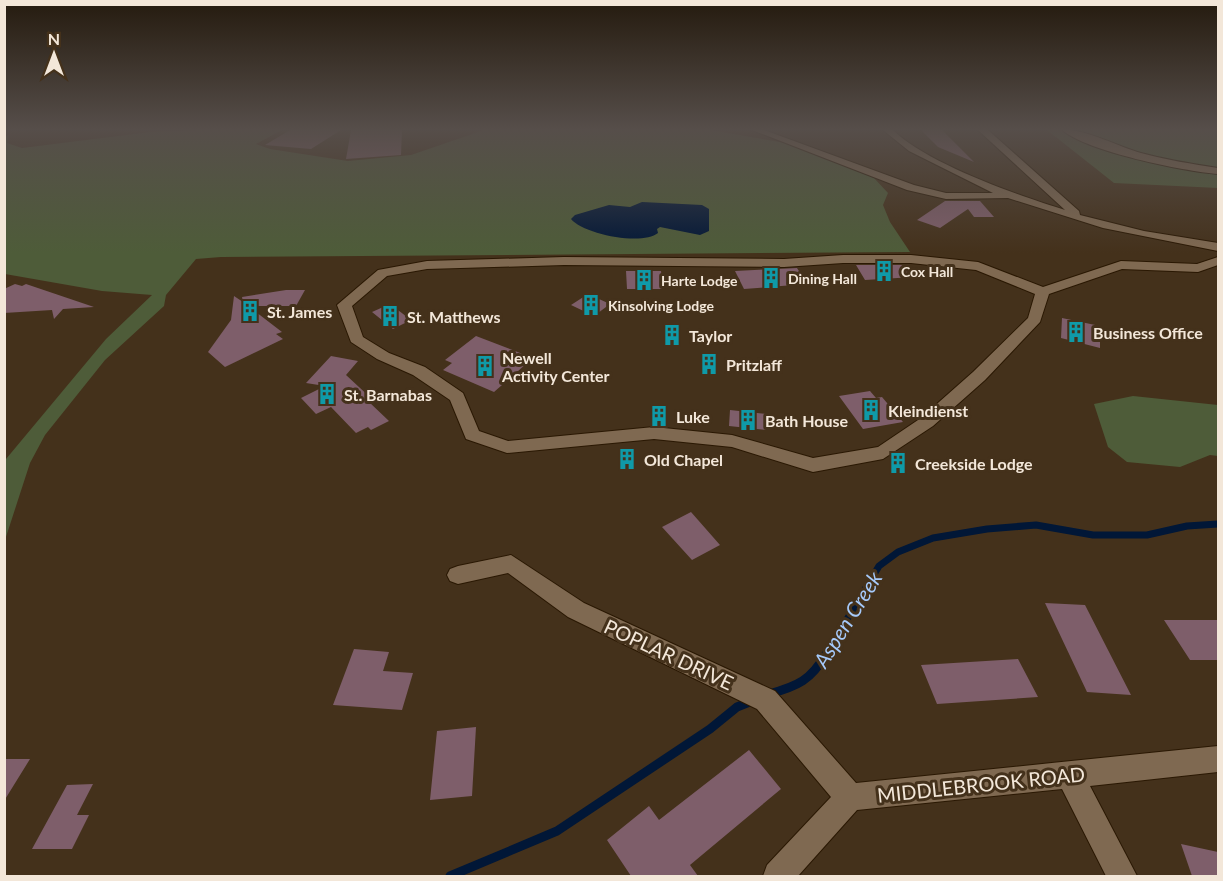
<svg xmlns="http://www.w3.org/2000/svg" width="1223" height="881" font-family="Lato,sans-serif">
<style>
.green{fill:#4e5c39}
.water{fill:#011737}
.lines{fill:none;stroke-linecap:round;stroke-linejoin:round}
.stream-far1{stroke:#011737;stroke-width:7}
.stream{stroke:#011737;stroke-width:9}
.building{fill:#7e5e6a}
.minor-casing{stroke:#2a1803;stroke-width:2}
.minor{fill:#7f6951;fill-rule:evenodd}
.labels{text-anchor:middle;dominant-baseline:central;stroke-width:6;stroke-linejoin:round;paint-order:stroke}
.far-poi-label{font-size:14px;font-weight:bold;fill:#f3e7d9;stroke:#44311b;text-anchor:start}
.poi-label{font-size:16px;font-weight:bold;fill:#f3e7d9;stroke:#44311b;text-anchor:start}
.near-street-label{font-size:20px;fill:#f3e7d9;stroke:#44311b}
.near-water-label{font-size:21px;font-style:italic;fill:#a6cafb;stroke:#44311b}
</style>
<rect width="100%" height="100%" fill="#44311b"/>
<path class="green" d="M197,130H282L256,144L270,149L348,161L411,155L484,130H711L797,145L874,178L888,193L883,205L890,222L910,252L221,257L196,259L166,295L164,306L105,360L45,435L30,463L5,540L6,459L106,339L152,295L102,291L5,274V136L9,135L7,143L22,148L150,132Z
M1047,130H1218V188L1114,183Z
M1133,396L1218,405V456L1210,455L1180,467L1127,462L1108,447L1094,404Z"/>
<path class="water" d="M642,202L702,205L709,209V231L700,235L660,227L657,229L658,233C642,246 583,234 571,219L575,215L609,205L630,207Z"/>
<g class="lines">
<path class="stream-far1" d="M825,656L879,566L898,552L933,538L987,529L1036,525L1093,535H1147L1187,526L1218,524"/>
<path class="stream" d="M769,694C798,686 811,680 826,654
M450,876L557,831L710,729L737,707L752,701"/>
</g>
<path class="building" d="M290,130H341L311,149L265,145Z
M351,130H402L401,155L346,159Z
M921,130H942L974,162L938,147Z
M945,201H980L994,217H974L968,209L940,228L917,220Z
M856,265H905L914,277L865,280Z
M797,268L807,284L744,289L735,271Z
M626,271H661L663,289H627Z
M15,284L22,286L26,284L94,307L63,309L54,319L52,310L4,313V289Z
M286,290H305L296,306H248L282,332L276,334L283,339L225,367L208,352L231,320L234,296L243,302L242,297Z
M588,294L610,304L594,316L571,305Z
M390,304L411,320L393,329L372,312Z
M1062,318L1100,326V348L1061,338Z
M476,336L533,358L494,392L443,370L452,363L445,360Z
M331,356L358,361L346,375L373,400L369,402L389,421L371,430L368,427L356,433L331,407L316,414L301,398L325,386L306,383Z
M870,391L876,398L882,397L903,422L863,429L839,396Z
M730,410L767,414V430L729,426Z
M691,512L720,545L692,560L662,527Z
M1045,603L1085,605L1131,695L1087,692Z
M1164,620H1218V660H1190Z
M354,649L389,652L383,671L413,673L402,710L333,705Z
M1018,659L1038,697L937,704L921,665Z
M476,727L472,796L430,800L437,731Z
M749,750L781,789L690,865L698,876H631L607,840L649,806L659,820Z
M4,759H30L4,801Z
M93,784L77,815H89L72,849H32L67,785Z
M1181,844L1218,852V876H1192Z"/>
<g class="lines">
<defs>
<path id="minor" d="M752,130H764L914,185L946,193H993L909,151L883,130H893C926,163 1019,196 1065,210L978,130H988L1079,211L1080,215L1144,231L1218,243V251L1103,228L1008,198L946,199L907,190Z
M1062,130C1083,128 1119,147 1141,153C1167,160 1192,164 1218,168V174C1183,171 1088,152 1062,130Z
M843,255H911L978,262L1043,287L1121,261L1197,264L1218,257V265L1198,272L1122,269L1049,294L1040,322L985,380L933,426L883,459L813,472L732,447L654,439L507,453L466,439L450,400L413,375L377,359L351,342L337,305L378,270L427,261L564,257L784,259ZM843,263H911L976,270L1035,294L1028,318L973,372L921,418L878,447L813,458L732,435L654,427L508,441L479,431L463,393L425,367L389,353L363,337L352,306L387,276L427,269L564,265L784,267Z
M511,555L584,603L775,691L856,783L1218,746V772L1090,786L1137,876H1106L1062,789L857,810L798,876H763L767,865L831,797L757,709L568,617L508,573L458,584L450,581L447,575L450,569L458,566Z"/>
</defs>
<use href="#minor" class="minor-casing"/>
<use href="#minor" class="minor"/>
</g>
<linearGradient id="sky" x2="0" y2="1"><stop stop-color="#251b0f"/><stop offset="0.51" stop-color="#564e4a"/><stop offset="1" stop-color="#564e4a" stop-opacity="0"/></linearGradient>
<rect width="1223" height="253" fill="url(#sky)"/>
<defs>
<symbol id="building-bare" viewBox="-9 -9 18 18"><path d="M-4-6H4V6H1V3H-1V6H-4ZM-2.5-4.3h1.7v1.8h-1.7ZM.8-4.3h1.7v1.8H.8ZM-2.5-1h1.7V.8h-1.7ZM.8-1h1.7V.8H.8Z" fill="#0f9aa8" stroke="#44311b" stroke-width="2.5" paint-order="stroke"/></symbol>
</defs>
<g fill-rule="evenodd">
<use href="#building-bare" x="869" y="256" width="30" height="30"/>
<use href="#building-bare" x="756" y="263" width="30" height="30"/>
<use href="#building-bare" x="629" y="265" width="30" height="30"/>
<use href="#building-bare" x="576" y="290" width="30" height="30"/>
<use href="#building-bare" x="235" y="296" width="30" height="30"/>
<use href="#building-bare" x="375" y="301" width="30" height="30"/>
<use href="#building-bare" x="1061" y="317" width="30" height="30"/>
<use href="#building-bare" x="657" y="320" width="30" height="30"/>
<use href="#building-bare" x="694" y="349" width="30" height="30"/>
<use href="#building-bare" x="470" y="351" width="30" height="30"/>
<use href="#building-bare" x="312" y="379" width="30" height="30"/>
<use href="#building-bare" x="856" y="395" width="30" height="30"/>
<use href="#building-bare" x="644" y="401" width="30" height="30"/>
<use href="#building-bare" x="733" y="405" width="30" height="30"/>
<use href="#building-bare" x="612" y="444" width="30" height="30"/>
<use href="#building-bare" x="883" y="448" width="30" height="30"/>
</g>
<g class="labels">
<g class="far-poi-label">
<text x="901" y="271">Cox Hall</text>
<text x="788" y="278">Dining Hall</text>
<text x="661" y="280">Harte Lodge</text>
<text x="608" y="305">Kinsolving Lodge</text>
</g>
<g class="poi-label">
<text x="267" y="311">St. James</text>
<text x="407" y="316">St. Matthews</text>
<text x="1093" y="332">Business Office</text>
<text x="689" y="335">Taylor</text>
<text x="502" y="357">Newell<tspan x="502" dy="18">Activity Center</tspan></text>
<text x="726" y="364">Pritzlaff</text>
<text x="344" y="394">St. Barnabas</text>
<text x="888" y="410">Kleindienst</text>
<text x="676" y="416">Luke</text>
<text x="765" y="420">Bath House</text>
<text x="644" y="459">Old Chapel</text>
<text x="915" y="463">Creekside Lodge</text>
</g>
<g class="near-street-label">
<text transform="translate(669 654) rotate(25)">POPLAR DRIVE</text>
<text transform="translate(981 784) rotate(-6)">MIDDLEBROOK ROAD</text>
</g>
<g class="near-water-label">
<text transform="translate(847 619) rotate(-58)">Aspen Creek</text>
</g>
</g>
<rect width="1223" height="881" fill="none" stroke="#f3e7d9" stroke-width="12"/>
<g transform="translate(54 54)" stroke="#44311b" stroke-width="4.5" paint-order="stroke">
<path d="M0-4.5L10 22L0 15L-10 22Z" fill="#f3e7d9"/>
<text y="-9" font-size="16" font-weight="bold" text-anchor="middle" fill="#f3e7d9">N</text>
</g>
</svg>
